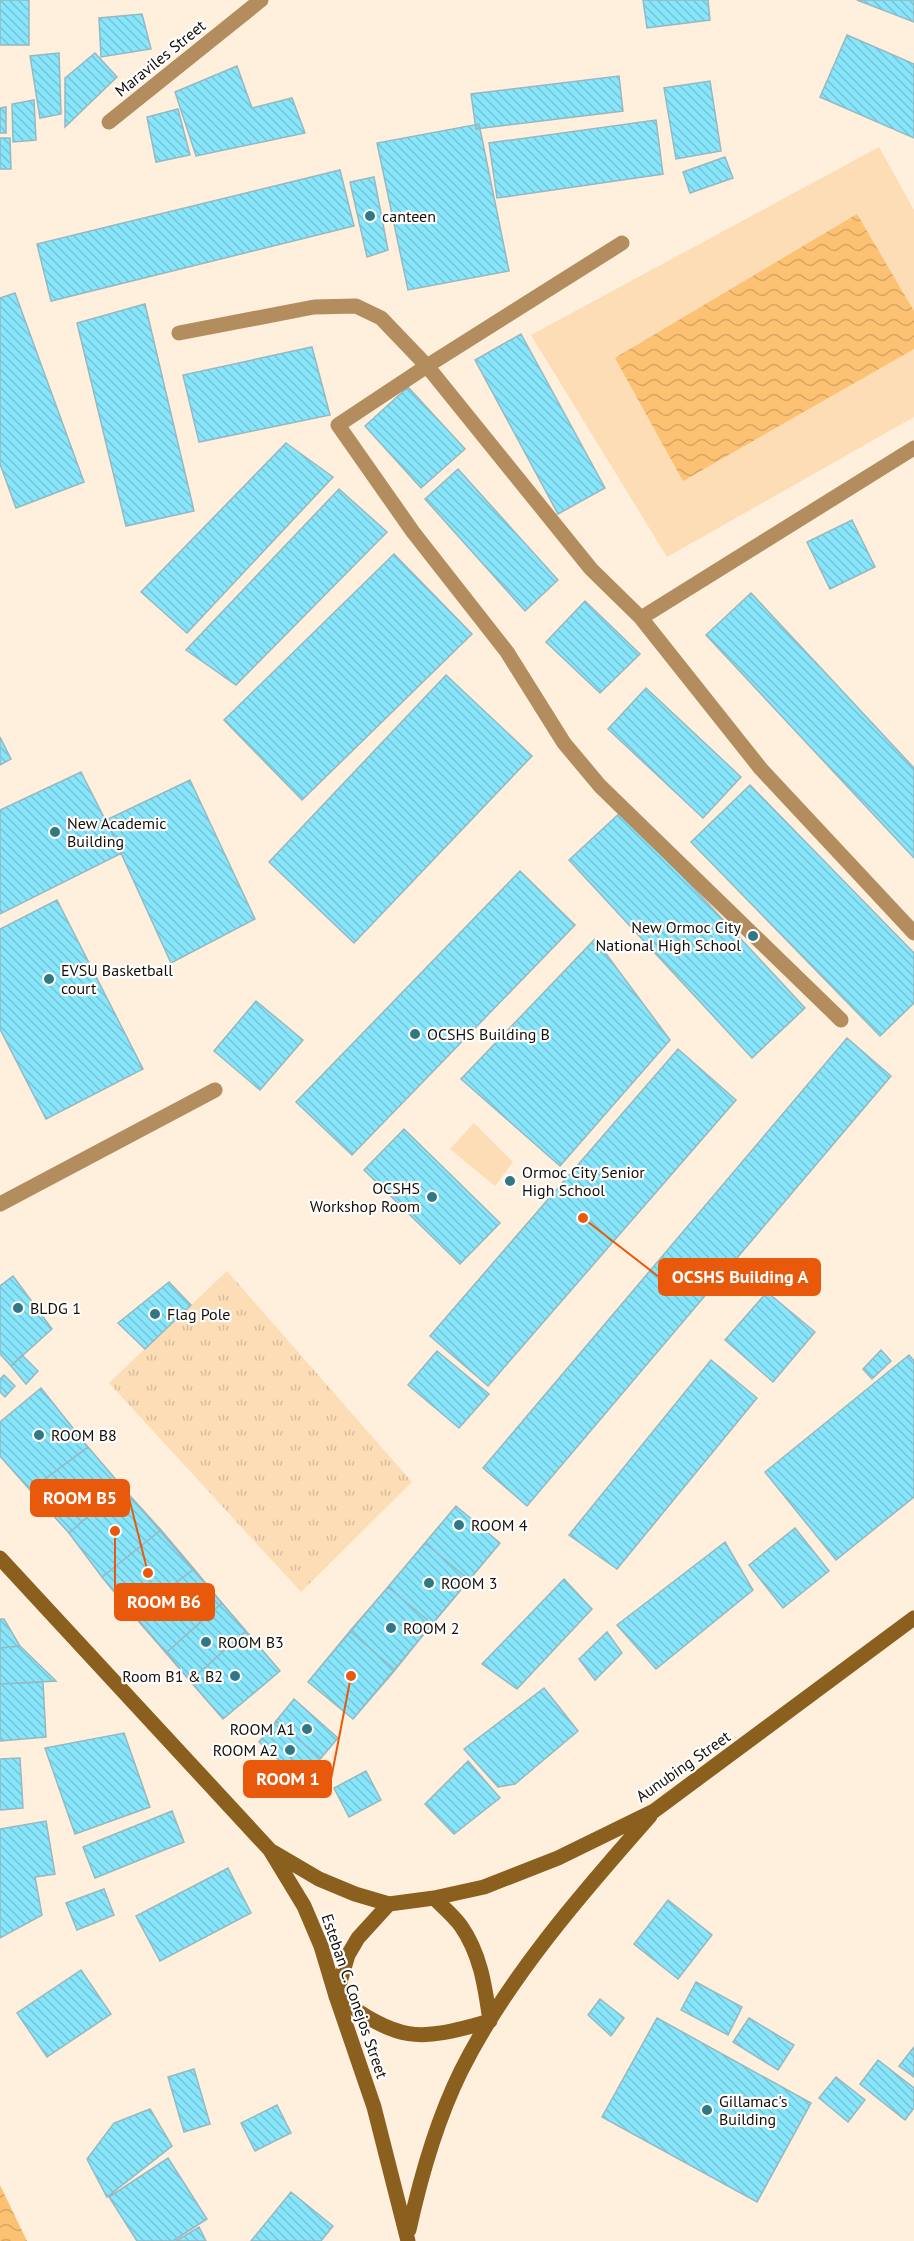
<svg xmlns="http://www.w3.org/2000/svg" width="914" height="2241" font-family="'PT Sans',sans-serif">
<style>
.grass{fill:url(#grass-tufts)}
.pitch{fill:#fcddb6}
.water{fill:url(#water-waves)}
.building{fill:url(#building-back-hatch);stroke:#97b8c0;stroke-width:1.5}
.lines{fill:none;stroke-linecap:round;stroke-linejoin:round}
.lane{stroke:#b38d5d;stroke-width:15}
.street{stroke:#b38d5d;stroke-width:15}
.secondary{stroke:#8b5f1e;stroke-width:15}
.poi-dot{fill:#327785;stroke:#fff;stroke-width:2}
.labels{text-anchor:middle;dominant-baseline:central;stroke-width:4.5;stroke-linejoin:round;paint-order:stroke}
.street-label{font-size:16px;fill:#150f07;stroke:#fff}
.poi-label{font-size:16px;fill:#150f07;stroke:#fff;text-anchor:start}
.leader{fill:none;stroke:#e8590c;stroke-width:2}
.callout-dot{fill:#e8590c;stroke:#fff;stroke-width:2}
.callout{fill:#e8590c;stroke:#e8590c;stroke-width:2}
.callout-label{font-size:18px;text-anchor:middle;font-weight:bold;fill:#fff}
</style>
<defs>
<pattern id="grass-tufts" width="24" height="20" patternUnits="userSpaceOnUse" patternTransform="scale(1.5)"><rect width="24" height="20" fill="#fcddb6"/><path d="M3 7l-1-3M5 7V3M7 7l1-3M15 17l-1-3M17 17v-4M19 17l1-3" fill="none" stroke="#d7bc9b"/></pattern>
<pattern id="water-waves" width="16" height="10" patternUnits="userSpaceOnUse" patternTransform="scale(1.5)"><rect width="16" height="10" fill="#fdc173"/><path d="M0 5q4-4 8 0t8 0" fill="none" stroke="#d8a562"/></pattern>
<pattern id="building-back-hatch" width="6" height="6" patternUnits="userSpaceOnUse" patternTransform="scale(1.5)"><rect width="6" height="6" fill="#87e6fb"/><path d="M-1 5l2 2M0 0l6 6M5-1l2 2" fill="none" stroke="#74c4d6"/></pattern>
</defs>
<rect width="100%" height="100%" fill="#ffefdd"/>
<path class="grass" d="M227,1271L412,1482L301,1592L109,1383Z"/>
<path class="pitch" d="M879,147L914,210V417L667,557L531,335Z
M474,1123L513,1162L495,1186L450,1149Z"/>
<path class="water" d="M857,214L914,311V349L683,481L615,358Z
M0,2185L27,2241H0Z"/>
<path class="building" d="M0,0H29V45H0Z
M643,0H708L710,20L647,28Z
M857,0H914V22Z
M142,14L151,49L101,57L99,18Z
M847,35L914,64V138L820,97Z
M59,53L61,114L40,118L30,56Z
M95,53L117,77L65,127V78Z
M237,66L252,108L292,98L305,133L196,156L175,92Z
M619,76L623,111L476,129L471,94Z
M710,81L721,151L676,159L664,88Z
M34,100L36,140L13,142L12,104Z
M6,107V133H0V108Z
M178,109L190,155L156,162L147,117Z
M656,120L663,174L497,198L489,143Z
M479,124L509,271L408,290L377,143Z
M0,138H10L11,169H0Z
M725,157L733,178L690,193L683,172Z
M340,170L354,226L51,301L37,244Z
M374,177L388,250L367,257L350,182Z
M15,293L84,482L16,508L0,464V298Z
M145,304L194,511L126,526L77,323Z
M521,334L605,488L558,514L475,360Z
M312,347L330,415L199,442L183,375Z
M408,387L465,449L421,488L365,426Z
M286,443L333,477L187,633L141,592Z
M458,469L558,580L525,611L425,499Z
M339,489L387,532L236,685L186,650Z
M852,520L875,567L830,589L807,542Z
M394,554L472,634L302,800L224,720Z
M751,593L914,768V858L706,635Z
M585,601L640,654L600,693L546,642Z
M446,675L532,756L354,943L269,862Z
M646,688L741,777L703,818L608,729Z
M0,737L11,759L0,765Z
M81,772L122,853L0,914V810Z
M190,780L255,919L171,963L106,820Z
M750,785L914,953V1003L880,1036L691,842Z
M622,811L805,1008L752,1058L569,860Z
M520,871L575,925L352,1155L296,1102Z
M57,900L143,1069L46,1119L0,1029V929Z
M595,939L670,1040L560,1166L461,1079Z
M256,1001L303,1040L260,1090L214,1051Z
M847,1038L891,1076L527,1506L483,1468Z
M678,1049L736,1100L488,1386L430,1336Z
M404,1129L500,1223L460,1264L364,1170Z
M13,1276L52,1329L11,1366L0,1354V1286Z
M169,1282L191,1305L145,1349L118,1323Z
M767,1292L815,1332L773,1382L725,1340Z
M881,1350L891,1361L872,1379L863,1369Z
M437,1351L489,1394L459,1428L408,1385Z
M22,1355L38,1371L26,1384L11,1366Z
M909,1355L914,1361V1497L836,1560L765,1472Z
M711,1360L757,1398L617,1569L569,1535Z
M4,1375L15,1386L5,1397L0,1392V1379Z
M41,1388L88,1447L280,1671L223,1719L102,1577L69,1533L0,1456V1422Z
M41,1388L88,1447L30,1490L0,1456V1422Z
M88,1447L122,1487L69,1533L30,1490Z
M122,1487L161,1530L102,1577L69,1533Z
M456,1506L500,1543L353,1719L308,1682Z
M456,1506L500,1543L469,1580L425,1543Z
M795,1528L829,1571L783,1608L749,1565Z
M161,1530L194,1569L133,1615L102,1577Z
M725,1542L753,1590L656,1669L617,1625Z
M425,1543L469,1580L432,1624L388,1587Z
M194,1569L222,1603L166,1653L133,1615Z
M564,1579L592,1609L517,1689L482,1664Z
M388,1587L432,1624L395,1670L350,1631Z
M222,1603L246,1631L190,1681L166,1653Z
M0,1619H4L20,1646L0,1648Z
M246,1631L280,1671L223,1719L190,1681Z
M350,1631L395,1670L353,1719L308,1682Z
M607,1632L622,1653L595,1680L579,1659Z
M20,1646L56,1681L0,1684V1648Z
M43,1682L46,1737L0,1741V1684Z
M544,1688L578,1731L515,1784L498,1787L464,1749Z
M294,1699L338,1738L321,1758L276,1721Z
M276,1721L321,1758L301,1780L259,1742Z
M124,1733L150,1807L75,1834L45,1748Z
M20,1758L23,1808L0,1810V1759Z
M468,1761L500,1798L454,1834L425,1804Z
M366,1771L381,1800L349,1817L334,1788Z
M172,1811L184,1842L95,1878L83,1847Z
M46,1821L55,1874L35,1877L42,1915L0,1938V1829Z
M228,1868L251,1913L160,1961L136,1916Z
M104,1889L114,1915L77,1930L66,1903Z
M668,1900L712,1935L678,1979L634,1944Z
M81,1970L111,2014L47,2057L17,2013Z
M696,1982L742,2007L728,2035L681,2010Z
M600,1999L624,2018L611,2036L588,2015Z
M657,2018L811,2103L757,2202L602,2117Z
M749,2018L794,2045L778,2070L733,2042Z
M914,2047V2077L899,2066Z
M878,2060L914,2088V2108L905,2120L860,2084Z
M194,2069L210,2124L184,2132L168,2077Z
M836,2077L865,2100L848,2122L819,2098Z
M277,2105L291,2133L255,2151L241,2123Z
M150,2109L172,2146L107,2197L87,2159L114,2123Z
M168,2158L207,2219L173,2241H137L109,2197Z
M291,2192L333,2226L321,2241H251Z
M199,2227L206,2241H176Z"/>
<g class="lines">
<path class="lane" d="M622,243L427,366L338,425L413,532L507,652L564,743L600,786L841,1020
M179,333L314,307L356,306L381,318L427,366L591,569L641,618L761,769L914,933
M641,618L914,448
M0,1204L215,1090"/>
<path class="street" d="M109,122L261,0"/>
<path class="secondary" d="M0,1558L270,1850L304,1906L321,1946L336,1996L374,2107L408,2241
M273,1852L319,1879L355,1894L389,1904L434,1898L484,1887L558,1858L654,1811L914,1618
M389,1904L358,1938L348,1955L336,1996C399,2041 415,2043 490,2021C485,1987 481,1955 461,1926C454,1916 443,1907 434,1898
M409,2230C421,2175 436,2122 461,2071C507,1979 582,1893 650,1816"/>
</g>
<g class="poi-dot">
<circle cx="370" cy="216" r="6"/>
<circle cx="55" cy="832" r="6"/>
<circle cx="753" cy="936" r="6"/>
<circle cx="49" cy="979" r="6"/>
<circle cx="415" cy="1034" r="6"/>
<circle cx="510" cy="1181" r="6"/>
<circle cx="432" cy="1197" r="6"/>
<circle cx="18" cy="1308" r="6"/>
<circle cx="155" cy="1314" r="6"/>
<circle cx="39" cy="1435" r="6"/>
<circle cx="459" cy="1525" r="6"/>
<circle cx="429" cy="1583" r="6"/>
<circle cx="391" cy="1628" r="6"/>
<circle cx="206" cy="1642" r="6"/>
<circle cx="235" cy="1676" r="6"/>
<circle cx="307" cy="1729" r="6"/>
<circle cx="290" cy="1750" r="6"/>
<circle cx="707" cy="2110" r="6"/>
</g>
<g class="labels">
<g class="street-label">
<text transform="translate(160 58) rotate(-39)">Maraviles Street</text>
<text transform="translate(683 1766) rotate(-35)">Aunubing Street</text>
<text transform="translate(355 1996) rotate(71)">Esteban C. Conejos Street</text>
</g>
<g class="poi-label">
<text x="382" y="216">canteen</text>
<text x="67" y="823">New Academic<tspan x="67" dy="18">Building</tspan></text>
<text x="741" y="927" text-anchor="end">New Ormoc City<tspan x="741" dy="18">National High School</tspan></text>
<text x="61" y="970">EVSU Basketball<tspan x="61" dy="18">court</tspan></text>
<text x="427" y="1034">OCSHS Building B</text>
<text x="522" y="1172">Ormoc City Senior<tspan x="522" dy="18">High School</tspan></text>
<text x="420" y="1188" text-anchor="end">OCSHS<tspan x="420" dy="18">Workshop Room</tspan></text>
<text x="30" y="1308">BLDG 1</text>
<text x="167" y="1314">Flag Pole</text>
<text x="51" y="1435">ROOM B8</text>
<text x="471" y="1525">ROOM 4</text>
<text x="441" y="1583">ROOM 3</text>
<text x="403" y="1628">ROOM 2</text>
<text x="218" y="1642">ROOM B3</text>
<text x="223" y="1676" text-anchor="end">Room B1 &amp; B2</text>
<text x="295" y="1729" text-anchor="end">ROOM A1</text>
<text x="278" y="1750" text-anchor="end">ROOM A2</text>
<text x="719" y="2101">Gillamac's<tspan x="719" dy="18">Building</tspan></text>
</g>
</g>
<path class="leader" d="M583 1218L659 1277M148 1573L129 1498M115 1531L115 1602M351 1676L331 1779"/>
<g class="callout-dot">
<circle cx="583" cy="1218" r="6"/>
<circle cx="148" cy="1573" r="6"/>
<circle cx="115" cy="1531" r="6"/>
<circle cx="351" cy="1676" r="6"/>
</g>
<g class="callout">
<rect x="659" y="1259" width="161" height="36" rx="6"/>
<rect x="31" y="1480" width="98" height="36" rx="6"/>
<rect x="115" y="1584" width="99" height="36" rx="6"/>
<rect x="244" y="1761" width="87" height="36" rx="6"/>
</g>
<g class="callout-label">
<text x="740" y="1283">OCSHS Building A</text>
<text x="80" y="1504">ROOM B5</text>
<text x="164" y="1608">ROOM B6</text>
<text x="288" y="1785">ROOM 1</text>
</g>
</svg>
